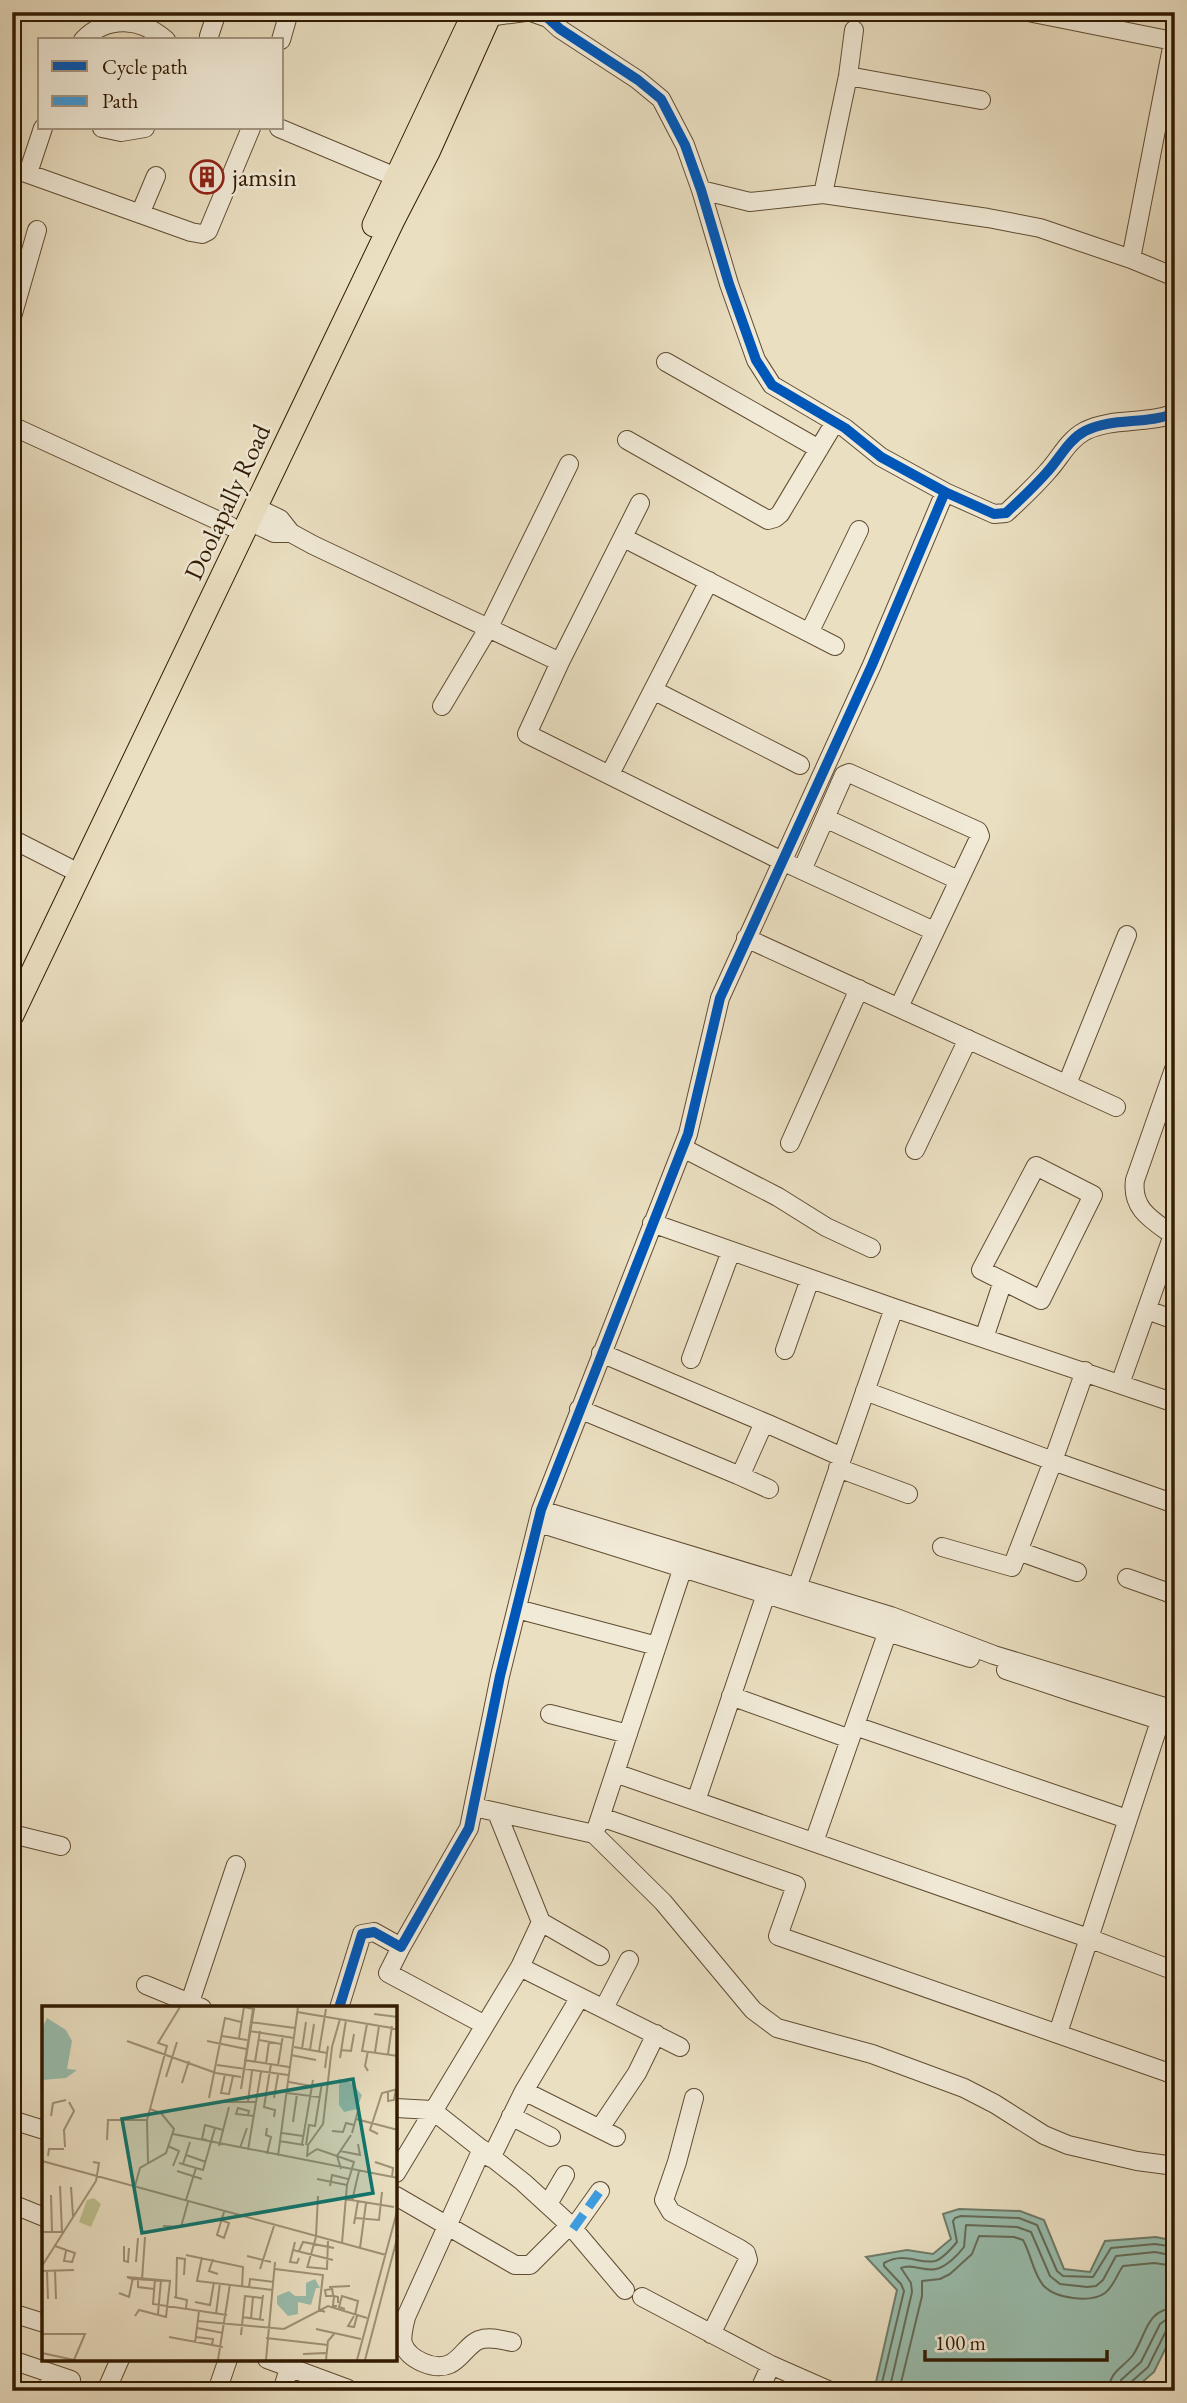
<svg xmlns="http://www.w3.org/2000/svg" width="1187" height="2403" font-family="'EB Garamond',serif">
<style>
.water{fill:#99bdad;stroke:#707c69;stroke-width:2}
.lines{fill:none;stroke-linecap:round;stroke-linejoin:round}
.shore{stroke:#666c58;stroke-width:2}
.minor-casing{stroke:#604c32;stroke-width:20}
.major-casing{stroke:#321b03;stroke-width:25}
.minor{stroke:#f1ead7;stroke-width:18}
.major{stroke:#eadfc1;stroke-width:23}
.quiet{stroke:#3e9bdd;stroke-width:9;stroke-dasharray:18 9;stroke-linecap:butt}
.cycleway-casing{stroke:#f1ead7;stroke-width:15}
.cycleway{stroke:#0057b8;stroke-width:10}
.labels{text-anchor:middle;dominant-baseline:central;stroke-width:5;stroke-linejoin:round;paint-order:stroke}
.poi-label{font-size:26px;fill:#321b03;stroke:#f1ead7;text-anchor:start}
.street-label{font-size:26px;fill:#321b03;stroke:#f1ead7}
.inset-road{fill:none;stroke:#a09175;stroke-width:2}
.view{fill:#0f766e;fill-opacity:0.15;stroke:#0f766e;stroke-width:3.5}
.inset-edge{fill:none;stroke:#321b03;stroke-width:3.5}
</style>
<rect width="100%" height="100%" fill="#eadfc1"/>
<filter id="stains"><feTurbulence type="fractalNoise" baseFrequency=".00286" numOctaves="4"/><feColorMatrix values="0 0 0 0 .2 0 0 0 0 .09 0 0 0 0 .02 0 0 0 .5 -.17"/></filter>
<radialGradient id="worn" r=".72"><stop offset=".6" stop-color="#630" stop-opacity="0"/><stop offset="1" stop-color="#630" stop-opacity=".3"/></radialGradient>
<path class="water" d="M959,2209L1020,2211L1044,2220L1064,2269L1090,2272L1105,2241L1156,2237L1175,2241V2329L1154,2372L1132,2391H874L897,2290L866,2257L907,2250L933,2254L951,2239L943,2214Z"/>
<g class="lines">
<path class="shore" d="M880,2391L904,2291L901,2284L884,2266V2263C906,2251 919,2265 935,2261C942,2259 952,2248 957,2242L953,2221L955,2218L961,2216L1019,2218L1037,2225L1057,2271L1063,2276L1093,2277L1111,2248L1155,2244L1175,2247
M889,2391L912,2292L911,2283L901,2268C912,2263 924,2272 936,2269C946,2267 958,2255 964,2247L966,2225L1017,2227L1031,2232L1050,2276L1060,2284L1087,2287L1096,2286L1103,2280L1116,2256L1155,2252L1175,2256
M899,2391L922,2296V2281L940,2279L950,2274L972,2254L979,2236L1014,2237L1023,2240C1031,2254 1033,2273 1043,2285C1055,2299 1091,2303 1105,2293C1114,2286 1117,2274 1123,2266L1154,2263L1175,2266
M1109,2391C1109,2371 1123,2368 1133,2355C1146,2336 1146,2309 1175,2308
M1119,2391L1121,2380L1141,2362L1160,2324L1167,2319L1175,2318
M1128,2391L1130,2383L1148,2367L1166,2331L1175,2327"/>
<defs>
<path id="minor" d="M531,12L548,18L560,29L638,80L661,99L685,145L701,190L729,284L756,360L772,385L845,428L881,457L945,492L994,514L1006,513C1020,500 1035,486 1048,471C1060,458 1068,440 1085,431C1113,417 1146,425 1175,413
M1028,12L1173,41
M488,17L525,12
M209,36L217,12
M83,40C108,15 141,18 166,40
M281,40L289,12
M848,76L981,100
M102,128L121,132L145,128
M279,128L396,177
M12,168L191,232L202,234L208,231L251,128
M28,173L43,128
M701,190L750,202L823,194L988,218L1040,228L1131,259L1175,277
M823,194L848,76L854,30
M140,214L156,176
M1131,259L1175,32
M12,317L37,230
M666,362L819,449
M12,426L230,526
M627,440L768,520L775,518L780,514L835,422
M640,503L560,662L527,734L782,861L934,931
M255,507L280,519L291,533L313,545L560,662
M249,521L274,533H291
M624,538L835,646
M810,631L859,530
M653,690L800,765
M442,706L489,627L569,464
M610,774L709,581
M825,818L958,880
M12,839L69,868
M802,870L844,775L849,773L978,831L980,836L899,1007
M746,938L1116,1107
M1067,1084L1127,935
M790,1143L859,989
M683,1148L778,1197L826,1227L871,1248
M915,1150L968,1039
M1036,1166L1093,1195L1041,1300L981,1270Z
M652,1223L894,1308L1175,1403
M1147,1310L1175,1320
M984,1338L1003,1281
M785,1350L810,1279
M601,1353L768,1424
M691,1359L731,1251
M1120,1384L1173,1235C1152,1220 1131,1209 1135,1180L1174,1069
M865,1391L1053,1461L1085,1371
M579,1409L738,1475L742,1472L762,1427L768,1424L842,1457
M838,1468L908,1494
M738,1475L769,1489
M541,1510L891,1616L994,1655L1175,1710
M539,1523L970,1658
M942,1547L1012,1567L1053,1461L1175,1504
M1018,1551L1077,1572
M1127,1578L1175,1595
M797,1588L894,1308
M517,1609L657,1646
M1006,1670L1078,1694
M1082,1684L1078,1694L1175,1725
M731,1696L850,1739
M550,1714L628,1734
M855,1726L1127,1819
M615,1773L1091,1939L1175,1971
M696,1801L766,1594
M474,1807L594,1834L663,1902L753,2010L777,2028L872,2054L964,2088L995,2104L1044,2135L1068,2145L1137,2161L1175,2166
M601,1817L796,1885L778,1936L1175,2075
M597,1827L686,1558
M12,1834L61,1846
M814,1842L888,1631
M541,1922L600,1956
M401,1947L388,1973L483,2024
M520,1967L680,2047
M146,1985L202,2008
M188,2008L236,1865
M339,2008L362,1934L374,1932L401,1947L469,1828L500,1676L541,1510L688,1134L720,998L872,665L945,492
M604,2008L629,1960
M1058,2033L1160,1721
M524,2091L616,2137
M694,2098L677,2162L664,2200L671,2212L740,2249L746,2253L748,2260L711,2334
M396,2108L432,2110L523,2182L570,2225L625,2290
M511,2116L551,2137
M12,2120L44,2130
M600,2128L637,2073L656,2034
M482,2149L406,2317C404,2325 401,2337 403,2344C409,2360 435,2371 450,2364C462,2358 468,2344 479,2340C489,2336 502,2340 512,2342
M491,2158L524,2091L580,1997
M396,2173L520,1967L541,1922L497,1813
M396,2196L515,2265H530L570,2225
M12,2204L44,2217
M548,2204L565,2175
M573,2229L600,2191
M642,2297L771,2365L830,2391
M12,2313L44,2323
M267,2359L348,2389
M12,2360L71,2380
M46,2391L53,2374
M106,2391L120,2359
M217,2391L228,2359
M282,2391L292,2359
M759,2391L771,2365"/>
<path id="major" d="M374,225L467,28
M12,1015L393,220L428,152L491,12"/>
</defs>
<use href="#minor" class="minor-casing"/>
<use href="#major" class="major-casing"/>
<use href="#minor" class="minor"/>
<use href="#major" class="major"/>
<path class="quiet" d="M573,2229L600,2191"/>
<defs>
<path id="cycleway" d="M531,12L548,18L560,29L638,80L661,99L685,145L701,190L729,284L756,360L772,385L845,428L881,457L945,492L994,514L1006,513C1020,500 1035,486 1048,471C1060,458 1068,440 1085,431C1113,417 1146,425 1175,413
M339,2008L362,1934L374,1932L401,1947L469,1828L500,1676L541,1510L688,1134L720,998L872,665L945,492"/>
</defs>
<use href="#cycleway" class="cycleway-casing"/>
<use href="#cycleway" class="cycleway"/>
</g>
<defs>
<symbol id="building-ring" viewBox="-11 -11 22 22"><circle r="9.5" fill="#f1ead7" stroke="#8f2418" stroke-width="1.5"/><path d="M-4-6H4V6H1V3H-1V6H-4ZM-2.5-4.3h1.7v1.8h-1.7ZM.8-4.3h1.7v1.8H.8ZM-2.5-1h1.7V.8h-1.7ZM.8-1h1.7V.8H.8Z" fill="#8f2418"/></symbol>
</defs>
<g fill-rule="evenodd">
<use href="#building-ring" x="188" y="158" width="38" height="38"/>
</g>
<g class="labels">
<g class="poi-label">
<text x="232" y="177">jamsin</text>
</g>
<g class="street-label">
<text transform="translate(227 502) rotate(-65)">Doolapally Road</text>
</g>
</g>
<g transform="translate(42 2006)">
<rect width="355" height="355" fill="#eadfc1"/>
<path d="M52,192L59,198L49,221L37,216L45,194Z" fill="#bdc08e"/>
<path d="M5,12L24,24L30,35L25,63L35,64L24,72L0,74V23ZM297,73L308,76L320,89L315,103L302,106L297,99ZM273,273L278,282H274L269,299L256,296V308L246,310L235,298V290L247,285L253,290H264V277Z" fill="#99bdad"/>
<path class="inset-road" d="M255,6L356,23M332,8L356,11M208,16L253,22M325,18L320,45L356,50M207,25L252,32M180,30L205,34M197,32L202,1L211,3H212L199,83L211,3M217,34L239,38M85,35L174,67L199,71M165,35L204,43M252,41L285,47M260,43L264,16M268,44L272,18M299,44L309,45L312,28M277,45L284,3M326,45L323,60L326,65M333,46L337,20M346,48L350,20M249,49L274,54M298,52L304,14M202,54L247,61M213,56L218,25M224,58L227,36M229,58L222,101L233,104L232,111M175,59L246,69M236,59L241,29M283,62L286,40M183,68L179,87L187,88L191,70M124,71L135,36M247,76L269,80M140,77L147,55M346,86V95L352,94L354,83M245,87L277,91M167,92L183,12L199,16M232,92L236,69M206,95L210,65M183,96H214M206,109L207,105L196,102L194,108L212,110M9,110L11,97L24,94M314,113L356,124M251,116L255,88M290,125L301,126L304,117L312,119M240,127L261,130M310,127L316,105M131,128L356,172M336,128L328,124L340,87L356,83M65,134L66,114H105M165,134L160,133L163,119L181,124M237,135L262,139M260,138L271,74M264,139L267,119L273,120L280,77M126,140L137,145L131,160M177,140L187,101M23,141L22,124L32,105L27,96M198,142L205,122M206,144L219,66M298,145L318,149L316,138M225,148L229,131L224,129L225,122M144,149L164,156M266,149L275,143L312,156L305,179L300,237M6,150L7,143H22M236,150L256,1M265,151L266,139L281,118L290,41L298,13M0,155L344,249M333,156L351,162L350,171M106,157L105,114L125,40L116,37L138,1M137,157L161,164L173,122M141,158L148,136M299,163L295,150L309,129M135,165L160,173M275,173L305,179M93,180L98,162L124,147L132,123L119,107L108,103M288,180L290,169L306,173M29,181L31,210M9,189L10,226M303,193L352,201M144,194L154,162M310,195L317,165M313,212L337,214L340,186M179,214L187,217L182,232L175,229L182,206M312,218L316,195M121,220L139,221L146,196M0,226H20L18,180M274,230L276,190M253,236L248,256L255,257L257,252M13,240L33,247L30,256L22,255L24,245M82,240V255L86,256L87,242M318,242L324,197M251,244L291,254M257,245L261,236L292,242M144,249L201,261L200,281M205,250L229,256M160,251L155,275L231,284M171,253L167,265L176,268M94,256L96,232M0,260L54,175L57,157L51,156M265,261L285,263L286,235M265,262L274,231M218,263L232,220M233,263L281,269L277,303L283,306M13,264L14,293M0,265L32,264M5,265L6,293M96,272V281L112,283M113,273L111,298L185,309M100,274L103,231M287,281L308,280M290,281L291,289L290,290H284L283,284L290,283M207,282L208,273L232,276M77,287L87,291L91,271M132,291L145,294L144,302M134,292L135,252L143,253L142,269M153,296L168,299L172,276M295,300H291L292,290L296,291V297M303,303L297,301L300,290L316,295L313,309M116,308L119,274M174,308L178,277M93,310L97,304L124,311L128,275L85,271L90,273L128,275M312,310L306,320L312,321L315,310M200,311L222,314M209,312L211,291M218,313L221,289M156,315L242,323L286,300L325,312M155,322L181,327M274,323L319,333M0,328H43L32,354M199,329L203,290L220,292M127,331L181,341M154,331L171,333L170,339M224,332L286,339M153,337L157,305M0,347L32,354M283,347L261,348L285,347M176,354L188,278M224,354L233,256M284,354L286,335L292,328M315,354L356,202M323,354L356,229"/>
<path class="view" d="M311,73L331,187L100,227L80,113Z"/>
<rect width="355" height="355" class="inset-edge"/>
</g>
<rect width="1187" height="2403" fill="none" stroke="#eadfc1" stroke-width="42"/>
<rect x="14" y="14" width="1159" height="2375" fill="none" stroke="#321b03" stroke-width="3.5"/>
<rect x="21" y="21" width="1145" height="2361" fill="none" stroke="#321b03" stroke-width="2"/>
<rect x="38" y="38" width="245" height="91" fill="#f1ead7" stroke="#a59782" stroke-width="2"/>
<rect x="52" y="61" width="35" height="10" fill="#0057b8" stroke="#a59782" stroke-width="2"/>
<text x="102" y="74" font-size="21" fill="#321b03">Cycle path</text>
<rect x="52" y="96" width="35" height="10" fill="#3e9bdd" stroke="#a59782" stroke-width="2"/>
<text x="102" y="108" font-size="21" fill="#321b03">Path</text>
<path d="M925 2350v10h182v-10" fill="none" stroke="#321b03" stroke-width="3.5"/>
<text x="935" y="2350" font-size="21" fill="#321b03" stroke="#f1ead7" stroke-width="5" paint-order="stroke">100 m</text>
<rect width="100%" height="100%" filter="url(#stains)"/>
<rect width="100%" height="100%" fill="url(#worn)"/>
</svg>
